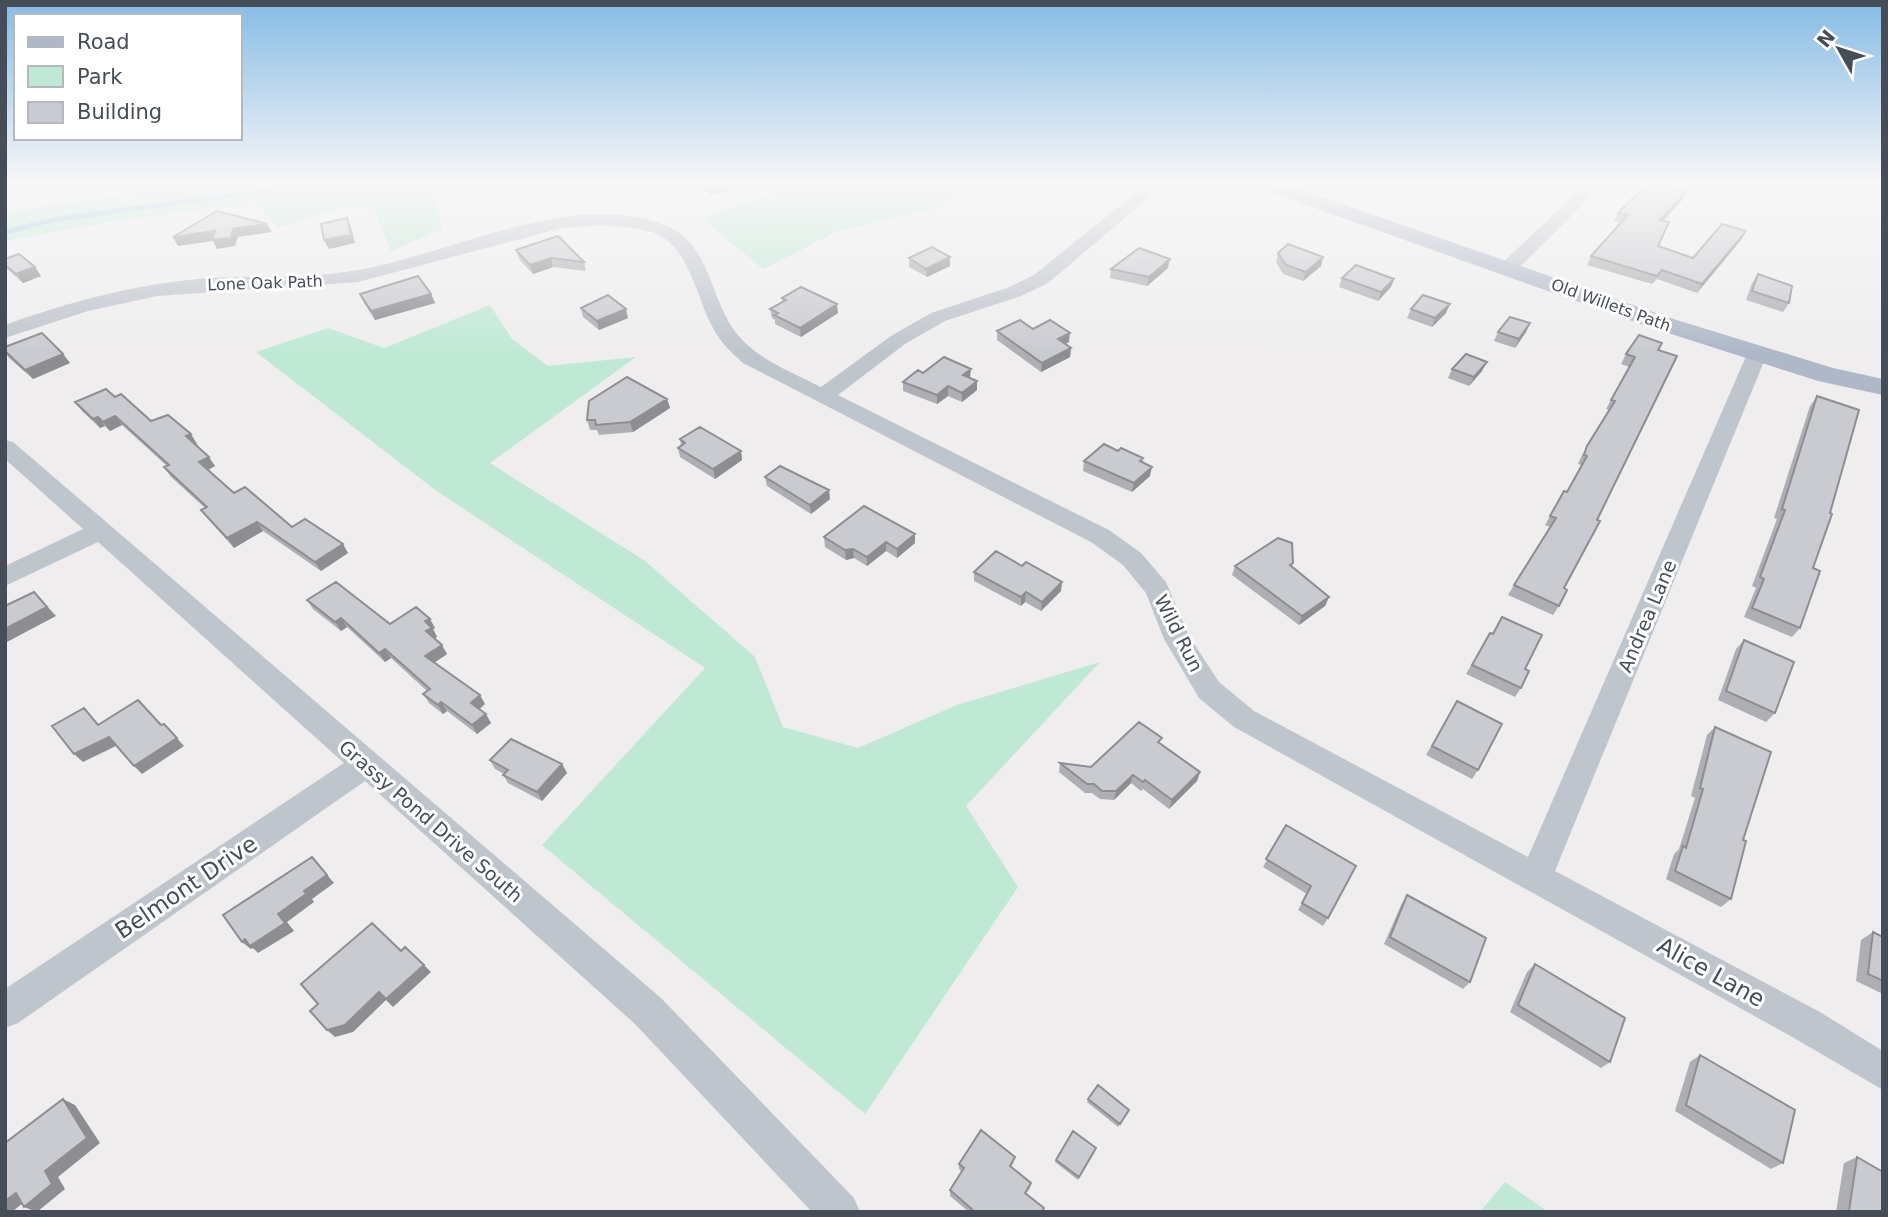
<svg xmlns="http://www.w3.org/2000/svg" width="1888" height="1217" font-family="'DejaVu Sans',sans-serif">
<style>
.green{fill:#bfe9d5}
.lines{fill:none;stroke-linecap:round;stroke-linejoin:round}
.stream{stroke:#91c5e1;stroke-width:5}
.minor{fill:#bfc5cd;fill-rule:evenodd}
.major{fill:#afb8c9;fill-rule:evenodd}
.wall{fill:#aeafb4}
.shaded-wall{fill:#8d8e92}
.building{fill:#cacbd1;stroke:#8d8e92;stroke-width:2}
.labels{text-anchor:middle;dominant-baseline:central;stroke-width:6;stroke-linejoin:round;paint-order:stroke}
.far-street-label{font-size:16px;fill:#474d58;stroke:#fff}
.street-label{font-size:19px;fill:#474d58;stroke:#fff}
.near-street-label{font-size:23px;fill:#474d58;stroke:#fff}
</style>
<rect width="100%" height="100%" fill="#efeded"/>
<path class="green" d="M198,183H473L435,192L442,229L391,251L374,209L340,208L278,228L256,202L122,220L5,241V212Z
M763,183H988L931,210L836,232L763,269L702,219L775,191Z
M490,305L512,339L548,366L636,357L490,463L645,561L755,657L783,727L858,748L957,705L1100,662L966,806L1018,887L865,1114L542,845L705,668L434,489L256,352L328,328L384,348Z
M1505,1182L1548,1212H1480Z"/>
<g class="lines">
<path class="stream" d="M5,232L52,220L319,183"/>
<path class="minor" d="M1148,183H1166L1048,283L1021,296L945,321L905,344L838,395L1109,530L1141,553L1166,582L1189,636L1219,682L1254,711L1528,857L1747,354L1757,348L1764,350L1767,354L1555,871L1820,1012L1883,1051V1090L1794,1038L1234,727L1199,698L1164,639L1146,593L1123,565L1091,542L743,363C731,352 719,341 712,326C695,295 689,241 648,231C620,224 591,226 562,228L358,282L157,296L88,311L5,338V325C71,301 140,283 211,278C260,275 309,279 358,270C451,254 568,190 662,224C711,241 709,299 737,334C758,360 792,372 821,387L891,336L931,313L1007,288L1034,275Z
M1587,183H1604L1515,272H1501L1499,268L1501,264Z
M5,440L13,442L661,998L854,1198L860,1212H812L635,1024L365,781L18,1023L5,1028V989L344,763L98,542L5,586V566L83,529L5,459Z"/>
<path class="major" d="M1253,183H1282L1667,317L1833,368L1883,379V395L1818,381L1649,327L1256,187Z"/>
</g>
<path class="wall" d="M696,183H734L735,188L711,195Z
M1687,191L1683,199L1663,221L1658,246L1693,258L1746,231L1741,240L1697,293L1657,279L1652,284L1587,265L1591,256L1621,223L1614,221L1618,213Z
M516,250L584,262L586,271L553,267L533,274L519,259Z
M1278,253L1323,257L1321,266L1303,281L1283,274L1276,262Z
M909,258L950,266L927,277L909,267Z
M5,259L35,267L41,276L23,283L5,267Z
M1168,268L1147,286L1110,278L1111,269Z
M1758,274L1789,303L1783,312L1746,300L1752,283Z
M1342,278L1394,279L1391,287L1378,301L1339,287Z
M360,294H431L435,303L375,320L364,303Z
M782,298L838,313L801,337L775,324V320L772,318L770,309L782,302Z
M581,308L628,318L599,330L583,317Z
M1411,309L1446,313L1432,327L1407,318Z
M1530,323L1526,332L1515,348L1494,341L1498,332Z
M1033,329L1069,342L1065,344L1071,348L1070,357L1041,372L997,340V331Z
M5,347L63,354L70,363L33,379L9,358L5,352Z
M1658,350L1564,588L1559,606L1553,615L1508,595L1550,527L1545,525L1564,491L1567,492L1581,465L1578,464L1582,455L1609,410L1606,409L1629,367L1621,364L1626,354Z
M1452,369L1482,371L1469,386L1448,378Z
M923,373L970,378L977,381V390L962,402L948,396L937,404L903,391V382Z
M1817,396L1813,568L1800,628L1792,637L1744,617L1756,588L1752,586L1777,519L1774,518L1810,406Z
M115,397L151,421L197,444H195L215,466L208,470L234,493L292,527L348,553L321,571L263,531L234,548L208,519L201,510L205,508L171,477L164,467L167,466L122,425L110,431L105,426L100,428L82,411L75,402Z
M667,399L670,408L633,432L599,435L597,430H590L587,420Z
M680,439L741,451L742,460L715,479L680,457L678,448L681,446Z
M1118,451L1143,458L1142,462L1150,476L1132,492L1083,471L1084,461Z
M765,477L830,499L811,514L767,486Z
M824,537L915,543L897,558L886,551L867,566L854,558L846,560L825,547Z
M1022,566L1061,591L1041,611L1025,602L1021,606L974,581V572Z
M1235,566H1292L1329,597L1325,606L1299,625L1232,575Z
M307,600L390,624L435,628L433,629L437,637L435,638L447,654L435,662L485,704L479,709L491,723L477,734L447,711L443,714L429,703L423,694L427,691L391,658L385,662L347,627L341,631L313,609Z
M1490,633L1525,669L1521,688L1515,697L1466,674Z
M1744,640L1775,713L1766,722L1718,700L1736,649Z
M1457,701L1478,770L1472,779L1426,755Z
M1715,727L1743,840L1731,899L1721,907L1666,879L1674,854L1679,849L1695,798L1691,796L1707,735Z
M1161,744L1200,772L1197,781L1169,809L1143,789L1141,791L1131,783L1114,800L1100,799L1092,793H1085L1059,772L1060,763L1091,767Z
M490,760L562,764L567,773L542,801L508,783L503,775L504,774L495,769Z
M1286,825L1328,918L1323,926L1298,910L1307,894L1263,867Z
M1407,895L1470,982L1463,989L1384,944L1402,903Z
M1873,932L1883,937V994L1856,981L1861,940Z
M1535,964L1610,1062L1601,1068L1510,1012L1527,972Z
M1700,1055L1783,1163L1771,1169L1675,1111L1690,1062Z
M1088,1099L1128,1113L1118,1127L1087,1102Z
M1095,1151L1078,1180L1055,1162L1056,1160Z
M1857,1157L1883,1212H1836L1844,1163Z
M1014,1162L1011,1167L1031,1183L1030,1188L1026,1194L1043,1212H969L950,1196V1190L962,1172L959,1169V1164Z"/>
<path class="shaded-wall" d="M724,183H734L735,188L711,195L710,187Z
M1687,191L1683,199L1656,228L1660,220Z
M347,218L351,227L355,243L329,249L324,240Z
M267,224L272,232L238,237L235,246L217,249L213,241L178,246L173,237Z
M1746,231L1741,240L1697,293L1702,284Z
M950,257V266L927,277L926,269Z
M1323,257L1321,266L1303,281L1306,272Z
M551,258L553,267L533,274L530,265Z
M1170,259L1168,268L1147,286L1149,277Z
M35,267L41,276L23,283L16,274Z
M1394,279L1391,287L1378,301L1381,292Z
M431,294L435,303L375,320L371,311Z
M837,304L838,313L801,337L800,328Z
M1450,304L1446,313L1432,327L1435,318Z
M626,309L628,318L599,330L597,321Z
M1530,323L1526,332L1515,348L1519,339Z
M1070,333L1069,342L1057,348L1058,339Z
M1071,348L1070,357L1041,372L1042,363Z
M63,354L70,363L33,379L25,370Z
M1487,362L1482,371L1469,386L1474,377Z
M971,369L970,378L963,375Z
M977,381V390L962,402V393Z
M948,386V396L937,404V395Z
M667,399L670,408L633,432L630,422Z
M115,416L122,425L110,431L103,422Z
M98,417L105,426L100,428L93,419Z
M191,434L197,444L193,446L186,436Z
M741,451L742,460L715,479L713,469Z
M209,457L215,466L206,471L199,462Z
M1152,467L1150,476L1132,492L1134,483Z
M829,490L830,499L811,514L810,505Z
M257,522L263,531L234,548L227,538Z
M915,534V543L897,558V549Z
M886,542V551L867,566V557Z
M343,544L348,553L321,571L315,562Z
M853,549L854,558L846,560L845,550Z
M1062,582L1061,591L1041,611L1042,602Z
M34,592L56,616L5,643V629Z
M1026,592L1025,602L1021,606V597Z
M1329,597L1325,606L1299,625L1302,616Z
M341,618L347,627L341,631L335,622Z
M430,619L435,628L433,629L437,637L431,640L426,631L425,621Z
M442,645L447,654L431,665L425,656Z
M385,649L391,658L385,662L379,653Z
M480,695L485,704L476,712L471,703Z
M441,702L447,711L443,714L438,705Z
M486,714L491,723L477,734L472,725Z
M164,724L184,746L142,774L134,766Z
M109,737L118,745L83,762L74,754Z
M562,764L567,773L542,801L537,792Z
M1200,772L1197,781L1169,809L1172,800Z
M1133,775L1131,783L1114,800L1116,791Z
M312,857L334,883L312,899L314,902L287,922L294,931L258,953L253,948L251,949L242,942L278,914L304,891Z
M424,965L431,972L393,1007L386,1000L353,1032L335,1037L327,1030L379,992Z
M63,1099L75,1105L100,1143L58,1177L65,1189L37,1212L24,1207L45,1171Z
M16,1193L29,1198L12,1212H5V1201Z"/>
<path class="building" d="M705,183H724L710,187Z
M1648,183H1659L1687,191L1660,220L1669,222L1658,246L1693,258L1722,224L1746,231L1702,284L1662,270L1657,276L1591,256L1628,215L1618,213Z
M217,211L267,224L233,229L231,238L212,240L215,231L173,237Z
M347,218L351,235L324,240L321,224Z
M558,236L584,262L551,258L530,265L516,250Z
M1288,244L1323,257L1306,272L1286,265L1278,253Z
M932,247L950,257L926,269L909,258Z
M1139,248L1170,259L1149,277L1111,269Z
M19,254L35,267L16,274L5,265V259Z
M1356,265L1394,279L1381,292L1342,278Z
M1758,274L1792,286L1789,303L1752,291Z
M418,276L431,294L371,311L360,294Z
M801,287L837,304L800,328L774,315L778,313L770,309L786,300L782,298Z
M608,295L626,309L597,321L581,308Z
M1423,295L1450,304L1435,318L1411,309Z
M1510,317L1530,323L1519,339L1498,332Z
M1020,320L1033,329L1050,320L1070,333L1058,339L1071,348L1042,363L997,331Z
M42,333L63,354L25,370L5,351V347Z
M1639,335L1662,343L1658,350L1677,356L1597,520L1600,521L1564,588L1567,590L1559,606L1514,585L1556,518L1550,516L1564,491L1567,492L1587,456L1584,455L1587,446L1615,401L1611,400L1635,357L1626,354Z
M1466,354L1487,362L1474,377L1452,369Z
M944,357L971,369L963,375L977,381L962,393L948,386L937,395L903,382L918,370L923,373Z
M627,377L667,399L630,422L596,425L595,420H587L589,401Z
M106,389L115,397L121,394L151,421L168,415L191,434L186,436L209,457L199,462L234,493L245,487L292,527L305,519L343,544L315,562L257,522L227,538L201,510L207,507L164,467L169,465L115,416L103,422L98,417L93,419L75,402Z
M1817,396L1859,410L1830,513L1832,514L1813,568L1820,571L1800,628L1752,608L1764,579L1760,577L1785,510L1782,509Z
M700,427L741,451L713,469L678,448L685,443L680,439Z
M1104,444L1118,451L1121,448L1143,458L1140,461L1152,467L1134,483L1084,461Z
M780,466L829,490L810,505L765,477Z
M864,506L915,534L897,549L886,542L867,557L853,549L845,550L824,537Z
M1278,538L1292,543L1293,563L1290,565L1329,597L1302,616L1235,566Z
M996,551L1022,566L1026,562L1062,582L1042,602L1026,592L1021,597L974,572Z
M336,582L390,624L416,607L430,619L425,621L432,628L426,631L442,645L425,656L480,695L471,703L486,714L472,725L441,702L438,705L423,694L430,689L385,649L379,653L341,618L335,622L307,600Z
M34,592L47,607L5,629V606Z
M1502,617L1542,635L1525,669L1529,671L1521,688L1472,665L1490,633L1493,634Z
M1744,640L1794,662L1775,713L1726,691Z
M138,700L161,725L164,724L177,738L134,766L109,737L74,754L52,726L84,708L98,725Z
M1457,701L1502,724L1478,770L1432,746Z
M1139,722L1162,738L1158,742L1200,772L1172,800L1145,780L1143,782L1133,775L1116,791H1102L1094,784H1087L1060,763L1091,767Z
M1715,727L1771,752L1743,840L1746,841L1731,899L1675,871L1683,846L1686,848L1703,789L1700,788Z
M511,739L562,764L537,792L503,775L508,770L490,760Z
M1286,825L1356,866L1328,918L1302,903L1311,886L1266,859Z
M312,857L327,875L304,891L306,894L278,914L285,923L250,946L245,939L242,942L223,915Z
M1407,895L1486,938L1470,982L1390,937Z
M372,923L401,951L405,947L424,965L386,999L379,992L345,1025L327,1030L310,1011L318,1004L301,984Z
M1873,932L1883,937V981L1868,974Z
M1535,964L1625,1018L1610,1062L1518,1005Z
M1700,1055L1795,1110L1783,1163L1686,1105Z
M1098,1085L1129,1110L1120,1124L1088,1099Z
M63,1099L87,1138L45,1171L52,1184L24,1207L16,1193L5,1201V1143Z
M981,1130L1015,1157L1010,1166L1031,1183L1025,1193L1044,1208L1042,1212H975L950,1190L964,1168L959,1164Z
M1073,1131L1096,1148L1079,1177L1056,1160Z
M1857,1157L1883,1172V1212H1850L1849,1211Z"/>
<linearGradient id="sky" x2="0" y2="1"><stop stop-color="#85bbe5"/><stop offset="0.52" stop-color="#f8f7f7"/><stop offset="1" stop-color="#f8f7f7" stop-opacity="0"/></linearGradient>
<rect width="1888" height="353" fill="url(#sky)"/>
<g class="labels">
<g class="far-street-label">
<text transform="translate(265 283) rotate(-2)">Lone Oak Path</text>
<text transform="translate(1611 305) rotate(20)">Old Willets Path</text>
</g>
<g class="street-label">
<text transform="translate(1647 616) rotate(-67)">Andrea Lane</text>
<text transform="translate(1179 633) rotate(63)">Wild Run</text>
<text transform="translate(431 821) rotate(41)">Grassy Pond Drive South</text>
</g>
<g class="near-street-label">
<text transform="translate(186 887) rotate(-34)">Belmont Drive</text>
<text transform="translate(1711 972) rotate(29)">Alice Lane</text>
</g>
</g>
<rect width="1888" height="1217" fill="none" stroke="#474d58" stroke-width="14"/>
<rect x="14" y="14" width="228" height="126" fill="#ffffff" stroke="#b5b8bc" stroke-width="2"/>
<rect x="28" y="37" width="35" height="10" fill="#afb8c9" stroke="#b5b8bc" stroke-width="2"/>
<text x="77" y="49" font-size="21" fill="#474d58">Road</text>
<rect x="28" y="66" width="35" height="21" fill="#bfe9d5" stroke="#b5b8bc" stroke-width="2"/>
<text x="77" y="84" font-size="21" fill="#474d58">Park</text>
<rect x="28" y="102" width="35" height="21" fill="#cacbd1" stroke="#b5b8bc" stroke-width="2"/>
<text x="77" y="119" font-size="21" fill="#474d58">Building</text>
<g transform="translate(1839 49) rotate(309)" stroke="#ffffff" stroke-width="5" paint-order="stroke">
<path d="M0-5L12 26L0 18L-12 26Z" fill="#474d58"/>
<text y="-10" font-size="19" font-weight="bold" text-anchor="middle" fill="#474d58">N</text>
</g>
</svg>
